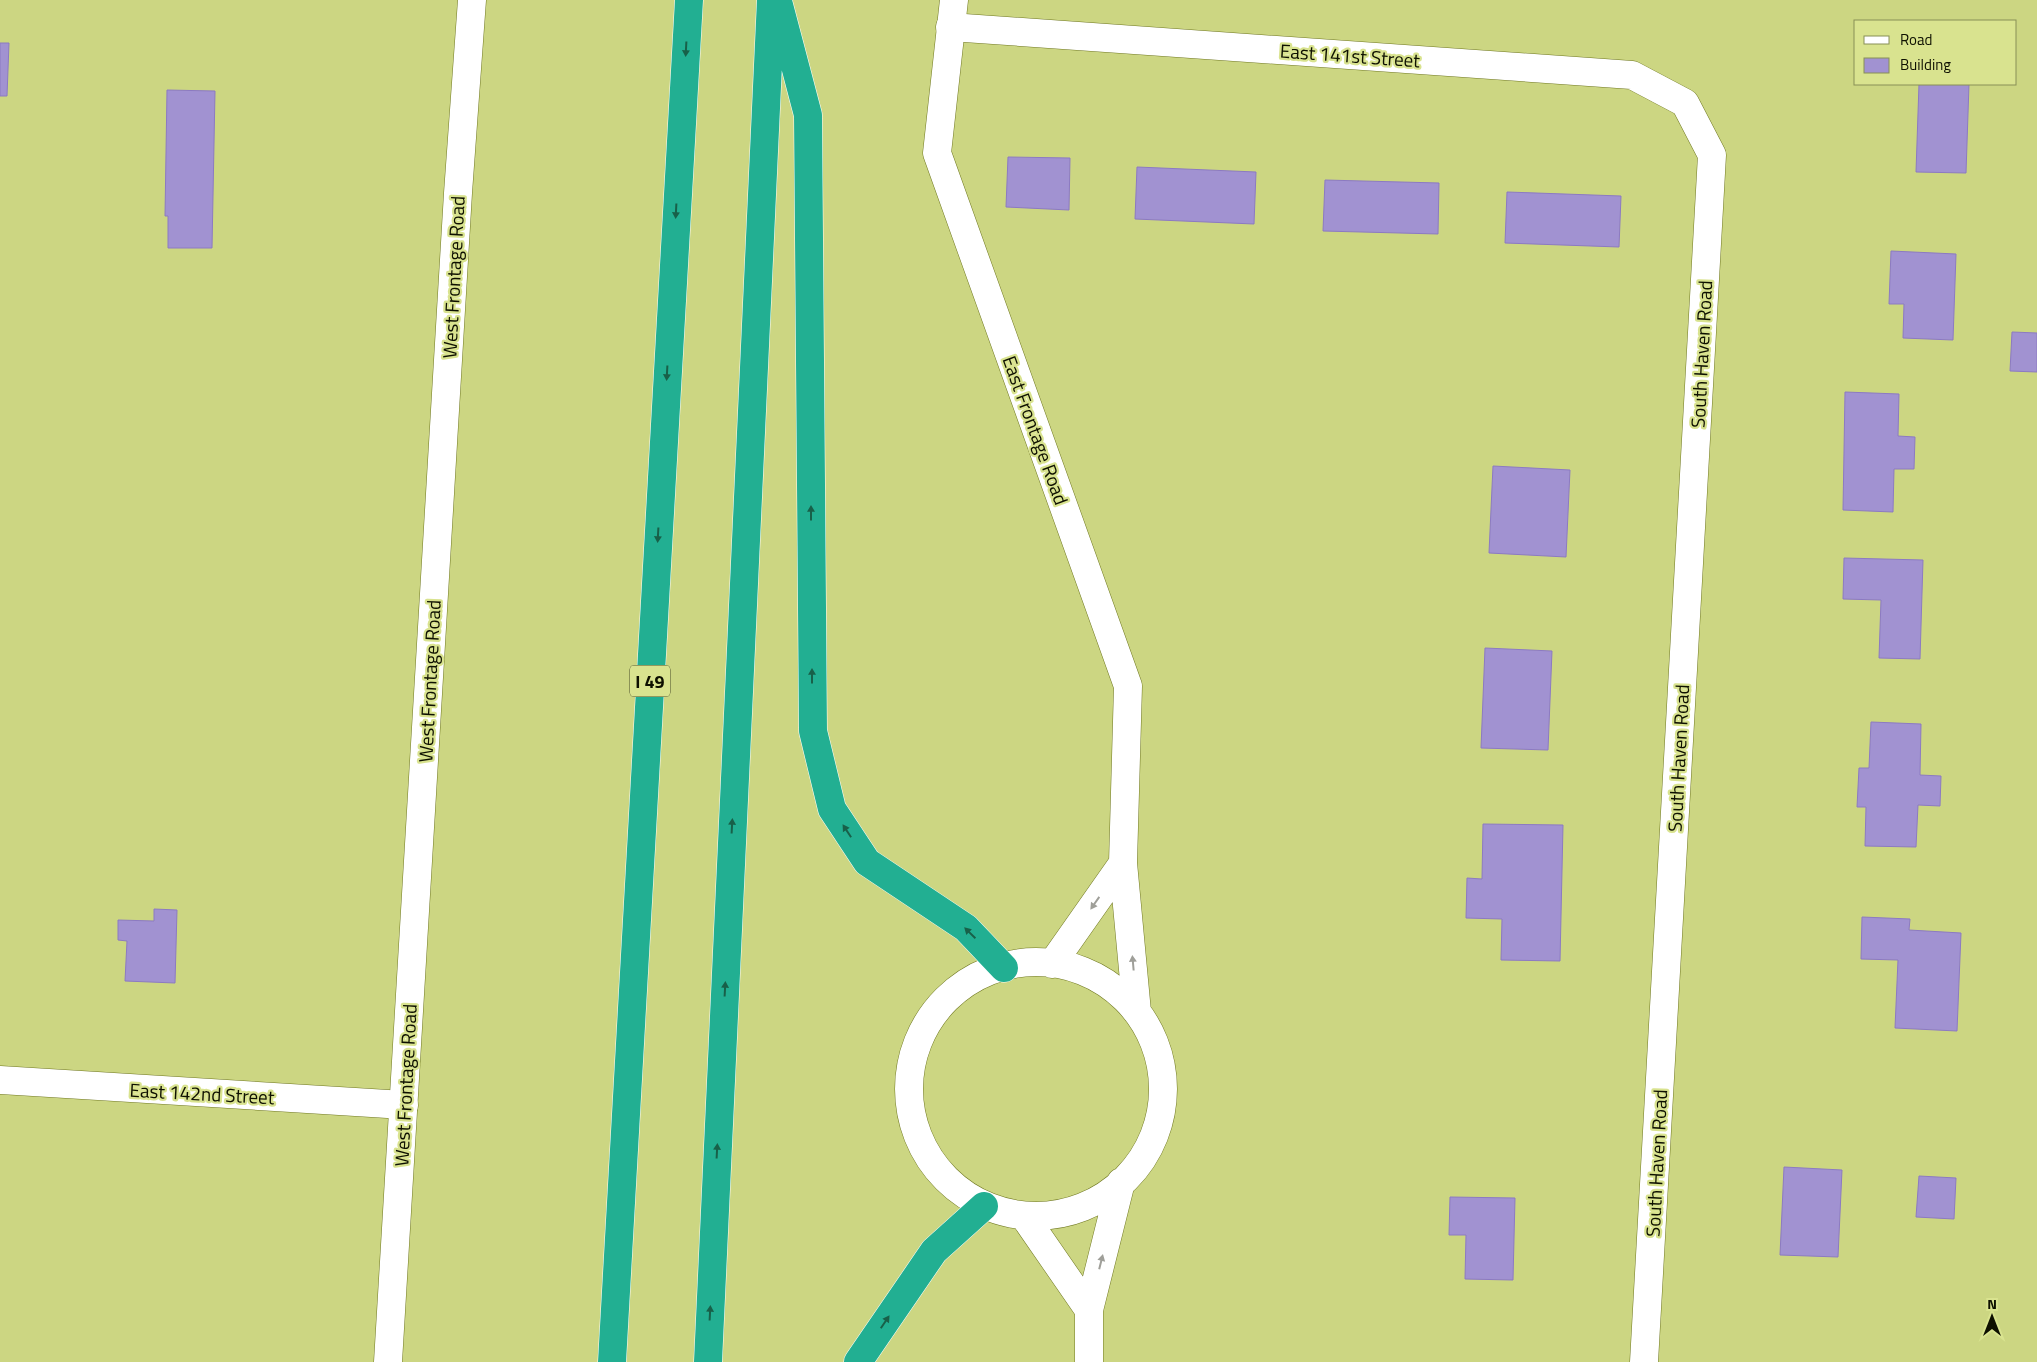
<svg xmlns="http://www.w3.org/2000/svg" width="2037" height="1362" font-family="'Titillium Web',sans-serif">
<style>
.building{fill:#a192d1;stroke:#8c7ac2}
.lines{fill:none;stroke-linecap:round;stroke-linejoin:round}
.minor-casing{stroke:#707821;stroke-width:29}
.tertiary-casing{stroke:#707821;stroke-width:29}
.motorway-casing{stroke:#fff;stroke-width:29}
.minor{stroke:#fff;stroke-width:28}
.tertiary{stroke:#fff;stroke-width:28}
.motorway{stroke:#22af92;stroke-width:28}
.oneway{fill:#186049}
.oneway2{fill:#9f9f99}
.labels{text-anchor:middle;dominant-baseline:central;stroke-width:4.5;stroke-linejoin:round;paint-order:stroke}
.shield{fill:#d9e38f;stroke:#4b4f2b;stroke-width:1}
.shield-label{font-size:18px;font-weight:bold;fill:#0e1000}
.street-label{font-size:19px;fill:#0e1000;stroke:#d9e38f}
</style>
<rect width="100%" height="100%" fill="#ccd682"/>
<path class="building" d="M0,43H9L7,96H0Z
M1919,84H1969L1966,173L1916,172Z
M167,90L215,91L212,248H168V216H165Z
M1008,157L1070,158L1069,210L1006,207Z
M1137,167L1256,172L1254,224L1135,219Z
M1325,180L1439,183L1438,234L1323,231Z
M1507,192L1621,196L1619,247L1505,243Z
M1891,251L1956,254L1953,340L1903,338L1904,304H1889Z
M2012,332L2037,333V372L2010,371Z
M1845,392L1899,394L1898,436L1915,437L1914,469H1894L1893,512L1843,510Z
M1493,466L1570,470L1566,557L1489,553Z
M1844,558L1923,560L1920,659L1879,658L1881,600L1843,599Z
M1485,648L1552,651L1548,750L1481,748Z
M1871,722L1921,724L1920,775L1941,776L1940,806L1918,805L1916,847L1865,846L1866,807H1857L1859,768H1869Z
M1483,824L1563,825L1560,961L1501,960L1502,919L1466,918L1467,878L1482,879Z
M154,909L177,910L175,983L125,981L127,941L118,940V920L154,921Z
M1862,917L1910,919L1909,930L1961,933L1957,1031L1895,1028L1898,960L1861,959Z
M1784,1167L1842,1170L1838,1257L1780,1255Z
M1919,1176L1956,1178L1954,1219L1916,1217Z
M1450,1197L1515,1198L1513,1280L1465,1279L1466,1235H1449Z"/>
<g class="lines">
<defs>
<path id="minor" d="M950,27L1632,75L1685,103L1712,155L1644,1362
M0,1080L404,1105"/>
<path id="tertiary" d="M954,0L937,153L1128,686L1123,863L1137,1012
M909 1089a127 127 0 1 1 254 0a127 127 0 1 1-254 0Z
M1052,964L1123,863
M1024,1216L1089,1310
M388,1362L458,193L472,0
M1089,1362V1310L1121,1182"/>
<path id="motorway" d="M779,5L808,115L813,731L832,809L867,862L966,928L1004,968
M612,1362L689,0
M708,1362L771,0
M858,1362L934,1251L984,1206"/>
</defs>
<use href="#minor" class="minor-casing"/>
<use href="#tertiary" class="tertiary-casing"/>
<use href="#motorway" class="motorway-casing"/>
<use href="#minor" class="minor"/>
<use href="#tertiary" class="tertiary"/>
<use href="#motorway" class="motorway"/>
</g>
<defs><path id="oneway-solid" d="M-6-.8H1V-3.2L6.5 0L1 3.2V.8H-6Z" transform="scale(1.25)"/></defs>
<g class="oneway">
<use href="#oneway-solid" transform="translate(686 49) rotate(93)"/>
<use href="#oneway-solid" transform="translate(676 211) rotate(93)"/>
<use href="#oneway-solid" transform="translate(667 373) rotate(93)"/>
<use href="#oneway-solid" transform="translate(811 513) rotate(-90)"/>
<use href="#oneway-solid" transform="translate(658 535) rotate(93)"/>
<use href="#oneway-solid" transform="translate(812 676) rotate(-90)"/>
<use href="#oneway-solid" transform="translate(732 826) rotate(-87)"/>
<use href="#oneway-solid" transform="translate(847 831) rotate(-123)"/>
<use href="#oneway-solid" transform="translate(970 933) rotate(-136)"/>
<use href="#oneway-solid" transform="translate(725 989) rotate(-87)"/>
<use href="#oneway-solid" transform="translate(717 1151) rotate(-87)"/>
<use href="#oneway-solid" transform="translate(710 1313) rotate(-87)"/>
<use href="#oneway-solid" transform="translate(885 1322) rotate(-56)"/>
</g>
<g class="oneway2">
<use href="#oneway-solid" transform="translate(1095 903) rotate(125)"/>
<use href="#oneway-solid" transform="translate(1133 963) rotate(-95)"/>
<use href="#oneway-solid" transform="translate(1101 1262) rotate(-76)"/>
</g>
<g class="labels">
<rect class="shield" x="630" y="665.5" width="40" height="31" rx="4"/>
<g class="shield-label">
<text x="650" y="681">I 49</text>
</g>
<g class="street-label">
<text transform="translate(1350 55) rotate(4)">East 141st Street</text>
<text transform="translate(453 277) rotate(-87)">West Frontage Road</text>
<text transform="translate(1701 354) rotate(-87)">South Haven Road</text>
<text transform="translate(1036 430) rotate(70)">East Frontage Road</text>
<text transform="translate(429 681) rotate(-87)">West Frontage Road</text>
<text transform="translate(1678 758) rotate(-87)">South Haven Road</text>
<text transform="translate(405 1085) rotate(-87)">West Frontage Road</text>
<text transform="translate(202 1093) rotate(3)">East 142nd Street</text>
<text transform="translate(1656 1163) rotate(-87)">South Haven Road</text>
</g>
</g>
<rect x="1854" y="20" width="162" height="65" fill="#d9e38f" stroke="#888f56"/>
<rect x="1864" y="36" width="25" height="8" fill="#ffffff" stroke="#888f56"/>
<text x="1900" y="45" font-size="15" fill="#0e1000">Road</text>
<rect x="1864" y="58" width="25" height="15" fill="#a192d1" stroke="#888f56"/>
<text x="1900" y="70" font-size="15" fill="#0e1000">Building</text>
<g transform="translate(1992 1317)" stroke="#d9e38f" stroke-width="4" paint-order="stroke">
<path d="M0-4L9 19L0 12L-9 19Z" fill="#0e1000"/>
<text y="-8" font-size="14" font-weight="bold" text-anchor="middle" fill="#0e1000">N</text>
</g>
</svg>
